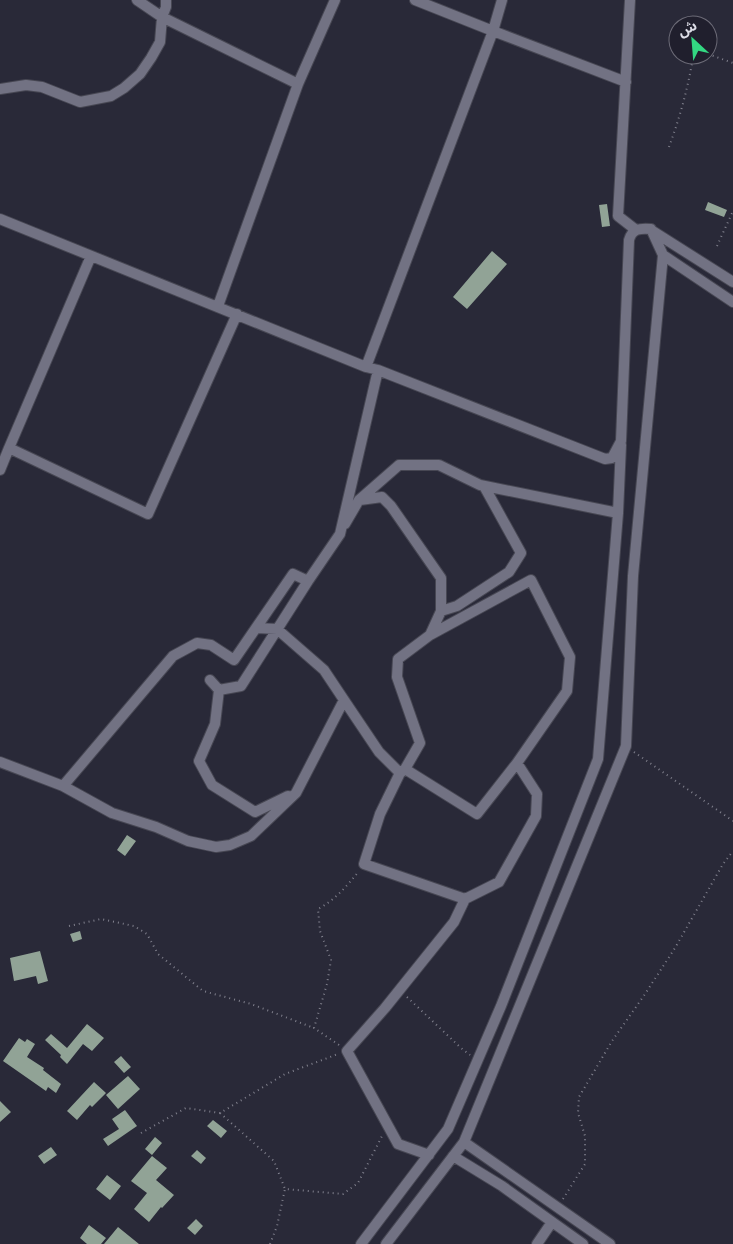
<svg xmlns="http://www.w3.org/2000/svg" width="733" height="1244" font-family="Montserrat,'Noto Sans Arabic',sans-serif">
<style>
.building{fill:#91a396}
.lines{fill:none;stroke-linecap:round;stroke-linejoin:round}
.street-casing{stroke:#474753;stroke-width:12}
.path{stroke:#80808d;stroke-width:2;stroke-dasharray:1 4;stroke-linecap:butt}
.street{stroke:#727283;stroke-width:10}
</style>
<rect width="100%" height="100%" fill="#292938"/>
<path class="building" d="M708,202L727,210L724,217L705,210Z
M607,204L610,226L602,227L599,205Z
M492,251L507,264L467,309L453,297Z
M127,835L136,841L125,856L117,850Z
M80,931L82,939L73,942L70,934Z
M40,951L48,981L38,984L36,976L14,981L10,958Z
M87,1024L104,1038L92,1051L83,1044L67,1064L60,1057L61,1055L45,1040L51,1034L67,1048Z
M19,1038L25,1042L27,1039L35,1044L27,1057L44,1068L43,1070L61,1084L56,1093L48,1087L46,1091L3,1061Z
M121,1056L131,1067L124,1073L114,1062Z
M128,1076L140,1089L118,1109L106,1095Z
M94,1082L106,1093L92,1107L90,1105L77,1120L67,1111Z
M0,1101L11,1112L0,1122Z
M125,1110L137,1126L108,1146L103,1139L119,1129L112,1119Z
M213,1120L227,1131L221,1138L207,1126Z
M155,1137L162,1143L152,1155L145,1149Z
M51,1147L57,1155L44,1164L38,1156Z
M197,1150L206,1158L201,1164L191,1156Z
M152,1156L167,1168L156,1180L174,1195L162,1208L161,1207L149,1222L134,1209L147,1193L131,1181Z
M107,1175L121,1186L110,1200L96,1189Z
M196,1219L203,1226L195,1235L187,1228Z
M89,1225L106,1238L101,1244H87L80,1238Z
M118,1227L139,1244H104Z"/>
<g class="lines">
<defs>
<path id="street" d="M137,0L162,17L298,84
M415,0L493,31L502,0
M630,0L618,216L636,230
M0,89L26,85L42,87L80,102L111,96L124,88L140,74L151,58L160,42L162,17L166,7V0
M0,219L366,367L378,370L605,459L612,458L621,441L629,240C632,229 639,228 651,229L663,255L633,576L626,746L464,1142L386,1244
M651,230L733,282
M663,255L733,302
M91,256L9,448L148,514L237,314
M218,306L298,84L335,0
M366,367L493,31L626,82
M0,470L9,448
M360,500L382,497L391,506L441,578V611
M345,524L359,500L399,465H439L480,485L618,513
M210,680L219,690L241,686L308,581
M219,690L215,724L199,761L212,785L255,812L288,796
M344,700L379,752L400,773L405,769L420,743L397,677L398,659L430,635L441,611L457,606L509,572L521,553L484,486
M0,762L63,786L173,656L197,643L211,645L234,660L293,574L308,581L340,534L378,370
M405,769L477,814L517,763L567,691L570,657L531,580L430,635
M400,773L380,814L364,864L465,899L499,882L536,816L537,794L517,763
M63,786L112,813L156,827L188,841L216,847L230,845L251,836L296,793L344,700L324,670L277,629L257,628
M464,1142L610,1244
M429,1155L398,1144L347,1051L385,1008L454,922L465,899
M453,1156L502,1186L583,1244
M361,1244L448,1129L501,1006L598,759L618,513L621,445
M537,1244L552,1222"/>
</defs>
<use href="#street" class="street-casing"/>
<path class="path" d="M708,54L733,63
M669,147C680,117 688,88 693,57L696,55
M717,246L733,211
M634,752L733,821
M69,926L101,919L134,926L147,934L158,954L203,991L251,1004L314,1028
M407,997L461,1048L470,1055
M339,1045L314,1028L327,984L331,960L320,931L318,909C335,900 347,886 359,871
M220,1113L274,1161L285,1189
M141,1133L186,1108L220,1113L285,1074L338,1054
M563,1199L585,1164V1136L578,1113L579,1097L612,1041L643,997L675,948L723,864L733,851
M270,1244L277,1226L285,1189L343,1194L358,1183L382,1136"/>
<use href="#street" class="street"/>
</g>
<g transform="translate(693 40) rotate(334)"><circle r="24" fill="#201f2d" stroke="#6c6b77"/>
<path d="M0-4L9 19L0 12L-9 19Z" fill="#33d882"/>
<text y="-8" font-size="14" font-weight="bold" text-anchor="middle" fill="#dddde7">ش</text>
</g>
</svg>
